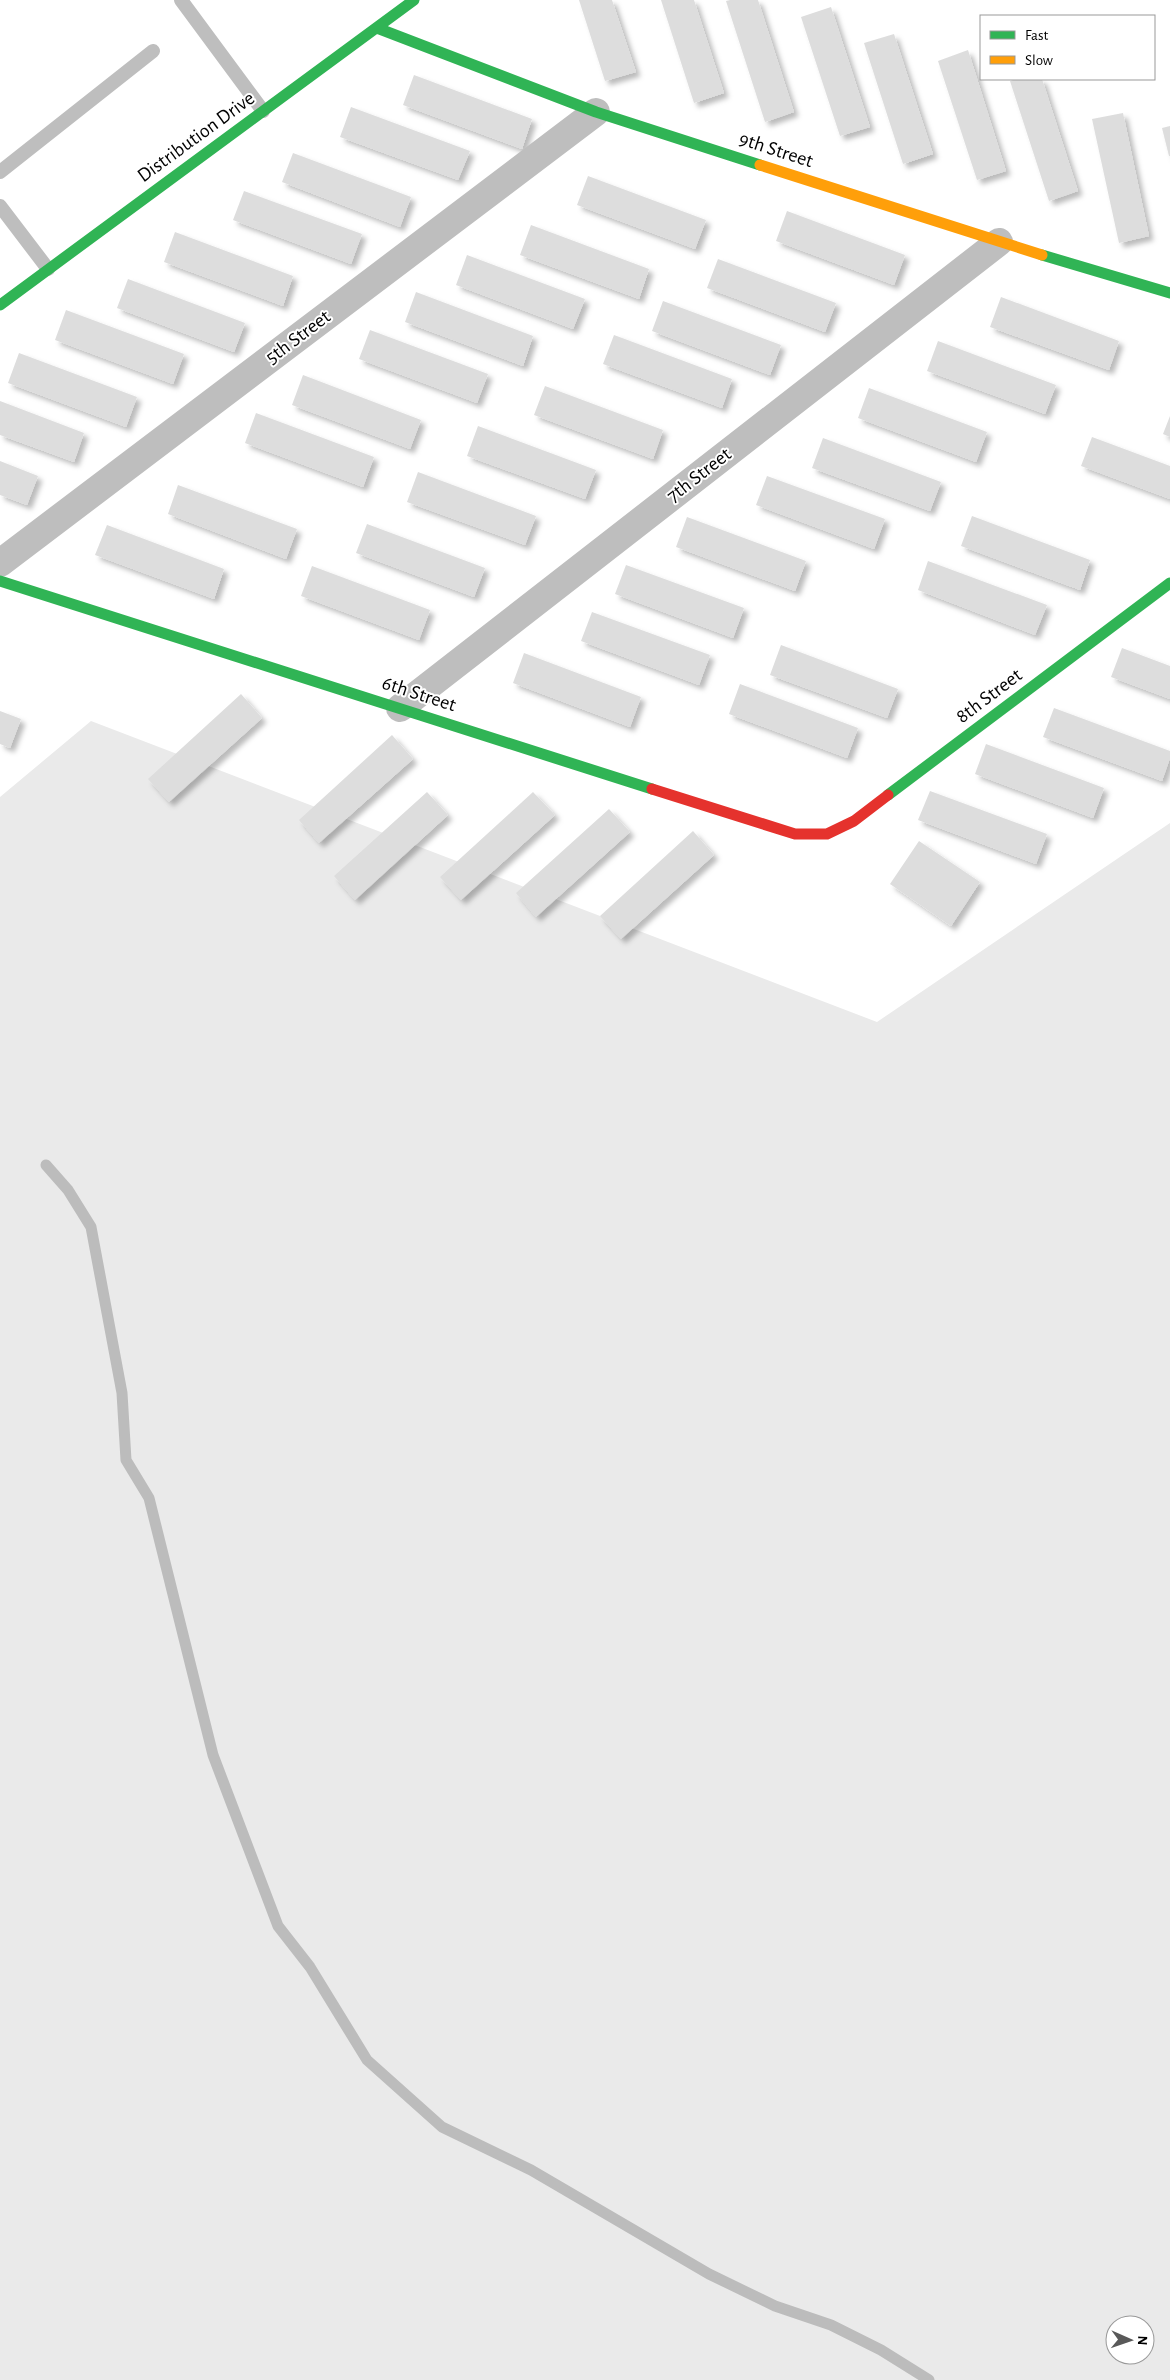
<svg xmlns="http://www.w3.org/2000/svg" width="1170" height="2380" font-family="'Alegreya Sans',sans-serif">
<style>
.green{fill:#eaeaea;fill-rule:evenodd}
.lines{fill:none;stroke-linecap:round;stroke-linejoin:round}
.stream{stroke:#bcbcbc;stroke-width:11}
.building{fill:#ddd;filter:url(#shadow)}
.lane{stroke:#bebebe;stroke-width:14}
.street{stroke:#bebebe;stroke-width:28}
.fast{stroke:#30b455;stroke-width:11}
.slow{stroke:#ff9f0a;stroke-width:11}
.jam{stroke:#e5322d;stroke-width:11}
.labels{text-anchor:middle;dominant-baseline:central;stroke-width:4;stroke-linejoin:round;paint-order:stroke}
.street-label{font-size:20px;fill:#000;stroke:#fff}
</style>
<defs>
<filter id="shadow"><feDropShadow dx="4.5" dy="4.5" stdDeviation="2.5" flood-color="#0004"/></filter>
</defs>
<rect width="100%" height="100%" fill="#fff"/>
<path class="green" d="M91,721L877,1022L1170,823V2380H0V797ZM1115,2325H1145V2355H1115Z"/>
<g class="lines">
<path class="stream" d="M46,1165L68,1190L91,1227L122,1393L126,1460L149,1498L213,1755L278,1926L310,1967L367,2060L442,2127L531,2170L709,2274L775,2306L831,2325L881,2350L929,2380"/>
</g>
<path class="building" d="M579,0H612L636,72L605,81Z
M661,0H694L724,93L694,103Z
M730,0H758L794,112L765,122L726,1Z
M831,7L870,127L840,136L801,17Z
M894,34L933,154L903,164L864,43Z
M968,50L1006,171L977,180L938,61Z
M414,75L532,119L522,149L403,105Z
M1016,79H1042L1078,191L1049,201L1010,81Z
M351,107L470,151L458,180L340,137Z
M1123,113L1149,236L1119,243L1092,119Z
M1170,126V156H1169L1162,128Z
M293,153L411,197L400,227L282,182Z
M588,176L706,220L695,249L577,205Z
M244,191L362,234L351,264L233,220Z
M787,211L905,255L894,285L776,241Z
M531,225L649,269L639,299L520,255Z
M175,232L293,276L283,306L164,262Z
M467,255L585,299L573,329L456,285Z
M718,259L836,303L825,332L707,288Z
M128,279L245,323L234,352L117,308Z
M416,292L533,336L523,366L405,322Z
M1001,297L1119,341L1109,370L990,327Z
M663,301L781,345L770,375L652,331Z
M66,310L184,354L173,384L55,340Z
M370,330L488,374L477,403L359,359Z
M614,335L732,379L722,408L603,364Z
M938,341L1056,385L1045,414L927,371Z
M19,353L137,397L126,427L8,383Z
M303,375L421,420L410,449L292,405Z
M545,386L663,430L653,459L534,415Z
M869,388L987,432L976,462L858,418Z
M0,401L84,433L74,462L0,435Z
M256,413L374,457L363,487L245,443Z
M1170,416V437L1163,434Z
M478,426L596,470L585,499L467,456Z
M1092,437L1170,466V499L1081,466Z
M823,438L941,482L930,511L812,468Z
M0,461L38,476L27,505L0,495Z
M418,472L536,516L525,545L407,502Z
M767,476L885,519L874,549L756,505Z
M178,485L297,529L286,559L168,514Z
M972,516L1090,560L1080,590L961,546Z
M687,517L806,561L795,591L676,547Z
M367,524L485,568L474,597L356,553Z
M107,525L224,569L214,599L95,555Z
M928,561L1047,605L1035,635L918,590Z
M626,565L744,608L733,638L615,594Z
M312,566L430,610L419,640L301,596Z
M592,612L710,655L699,685L581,641Z
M781,645L898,689L887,718L770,675Z
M1122,648L1170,666V699L1111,677Z
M524,653L641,697L630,727L513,683Z
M740,684L858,728L847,758L729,714Z
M241,694L262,718L169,802L148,779Z
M1054,708L1170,751V758L1162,781L1043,737Z
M0,711L21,719L10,748L0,744Z
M392,735L413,759L319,843L299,820Z
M986,744L1104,788L1093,818L975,774Z
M930,791L1047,834L1036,864L918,820Z
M427,792L448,815L355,900L334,876Z
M533,792L555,815L461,900L440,877Z
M609,809L630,832L536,917L516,893Z
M693,831L714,855L621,939L600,916Z
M919,841L980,882L951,926L890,884Z"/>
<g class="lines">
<path class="lane" d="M181,0L263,111
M0,172L153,51
M0,206L48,269"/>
<path class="street" d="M0,563L596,112
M400,708L999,242"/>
<path class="fast" d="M377,28L596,112L760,165
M1042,255L1170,293
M0,305L414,0
M0,581L652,789
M888,795L1170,583"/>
<path class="slow" d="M760,165L1042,255"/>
<path class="jam" d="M652,789L795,834H827L854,821L888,795"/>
</g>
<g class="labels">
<g class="street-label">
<text transform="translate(196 137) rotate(-36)">Distribution Drive</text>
<text transform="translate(776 150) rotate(18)">9th Street</text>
<text transform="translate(298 337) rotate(-37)">5th Street</text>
<text transform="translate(699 475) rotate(-38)">7th Street</text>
<text transform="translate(419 694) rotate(18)">6th Street</text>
<text transform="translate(989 696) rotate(-37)">8th Street</text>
</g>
</g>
<rect x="980" y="15" width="175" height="65" fill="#ffffff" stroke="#999999"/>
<rect x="990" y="31" width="25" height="8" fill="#30b455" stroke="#999999"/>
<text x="1025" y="40" font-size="15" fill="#000000">Fast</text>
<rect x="990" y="56" width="25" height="8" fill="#ff9f0a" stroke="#999999"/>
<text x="1025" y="65" font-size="15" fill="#000000">Slow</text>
<g transform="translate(1130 2340) rotate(92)"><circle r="24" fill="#ffffff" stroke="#999999"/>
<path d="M0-4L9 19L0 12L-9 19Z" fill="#595959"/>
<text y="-8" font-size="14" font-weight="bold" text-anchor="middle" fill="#000000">N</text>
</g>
</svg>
